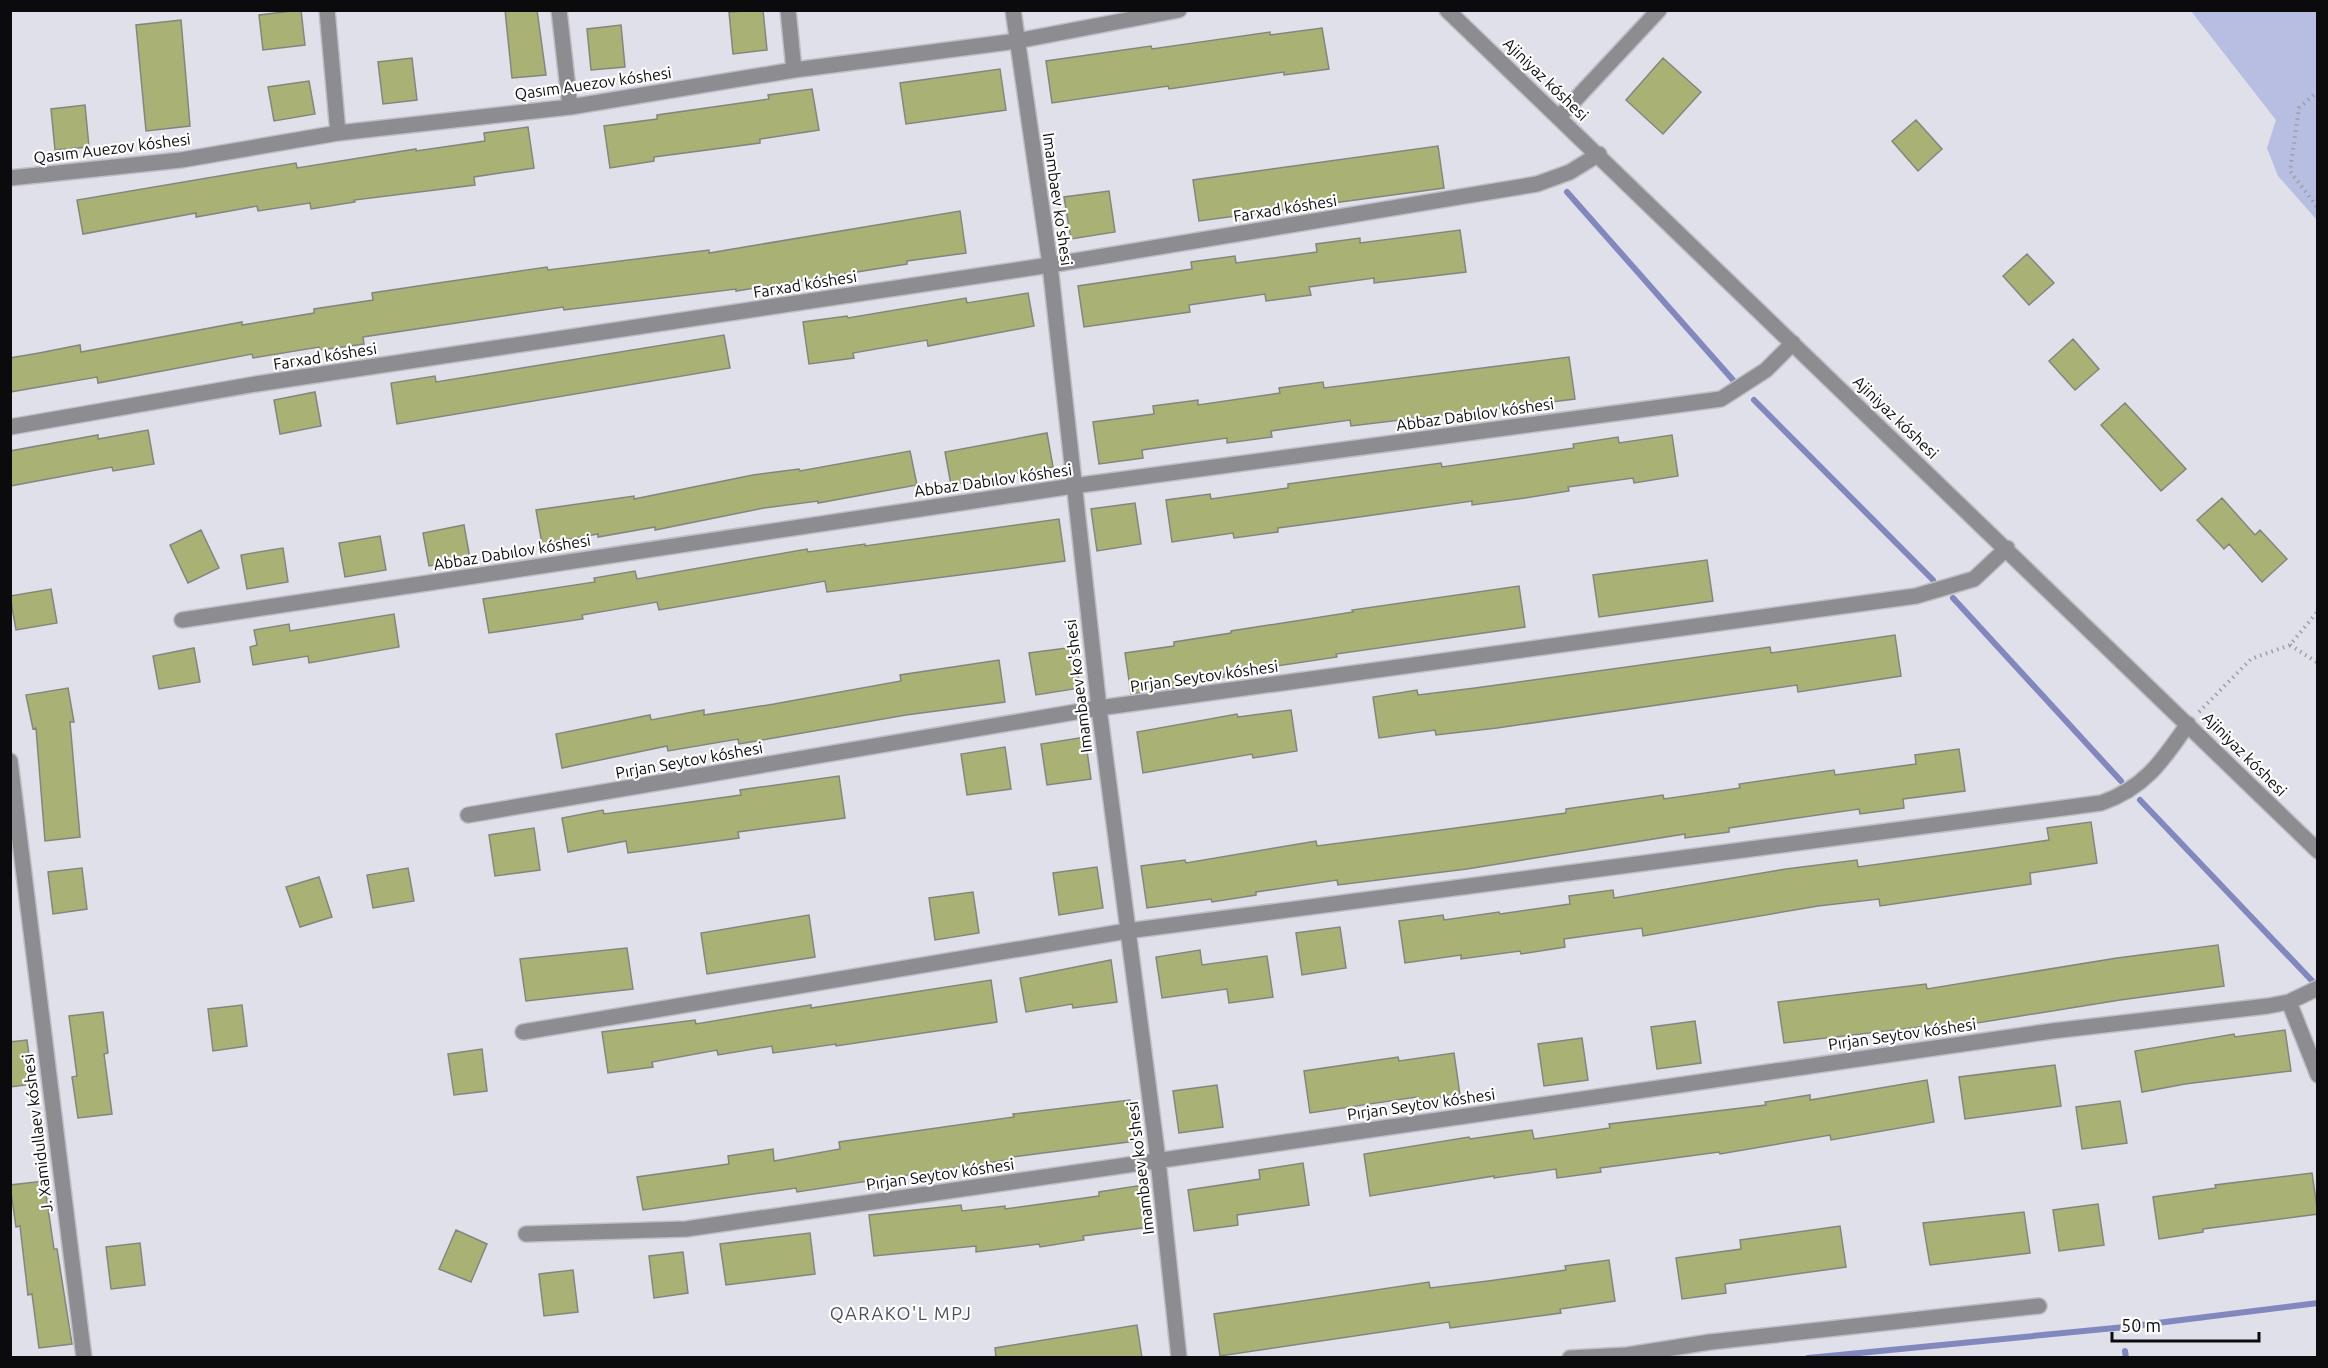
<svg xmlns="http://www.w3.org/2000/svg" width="2328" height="1368" font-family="Ubuntu,sans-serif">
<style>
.green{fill:#b8bde2}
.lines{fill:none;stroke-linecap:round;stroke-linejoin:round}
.stream{stroke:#8288be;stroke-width:6}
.building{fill:#a9b175;stroke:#84867e;stroke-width:1.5}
.minor-casing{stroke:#bdbec6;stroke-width:18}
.path{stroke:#9e9fa6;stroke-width:4;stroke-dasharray:1.5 4.5;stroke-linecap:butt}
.minor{stroke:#8d8d91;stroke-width:15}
.labels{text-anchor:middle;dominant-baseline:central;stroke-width:4.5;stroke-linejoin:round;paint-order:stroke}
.street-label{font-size:16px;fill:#0b0b0e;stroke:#fff}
.neighbourhood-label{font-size:18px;letter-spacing:1.5px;fill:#4e4f56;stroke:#fff}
</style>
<rect width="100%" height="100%" fill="#dfe0e9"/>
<path class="green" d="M2191,11H2317V220L2278,176L2267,148L2276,120Z"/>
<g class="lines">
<path class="stream" d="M1567,192L1733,380
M1754,400L1933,580
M1953,598L2121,781
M2140,800L2316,985
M2125,1351L2126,1358
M1808,1358L2125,1327L2318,1303"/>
</g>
<path class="building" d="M301,10L305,45L263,50L259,15Z
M505,10H537L546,75L512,78Z
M763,10L767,50L733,54L729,12Z
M181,20L190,126L146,131L136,25Z
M621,25L625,67L591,70L587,29Z
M1322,28L1329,69L1284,75V72L1169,89L1168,86L1052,103L1046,61L1151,46L1152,49L1270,32V35Z
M412,58L417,100L383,104L378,62Z
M1663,58L1701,92L1663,134L1626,100Z
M1000,69L1006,110L906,124L900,83Z
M309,81L315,114L274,121L268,87Z
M812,89L819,130L760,139V143L654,157V161L610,168L604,126L657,119V115L769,99L768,95Z
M85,105L89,147L55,150L51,109Z
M1916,120L1942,149L1918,171L1892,141Z
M528,127L534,168L474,177L475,185L354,200L355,202L311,209L310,203L258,211L257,206L196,217V213L83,234L77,200L296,163L297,168L416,149V151L485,141L484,133Z
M1438,146L1444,188L1199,221L1193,180Z
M1109,191L1115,232L1071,239L1064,197Z
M960,211L966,253L907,261V264L736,291V289L564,310L563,307L363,337L364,344L320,350L319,347L253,358L252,354L98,383L97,377L10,392V358L39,353L80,345L81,352L242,322V325L314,313V309L373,300L372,293L438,283L547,267L548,270L709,250V253Z
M1460,230L1466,272L1374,283V278L1309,287L1311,295L1266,301L1265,294L1189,305L1190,312L1084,327L1078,286L1192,269L1191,262L1235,256L1236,263L1317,252L1316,244L1360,238V243Z
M2027,254L2054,283L2029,305L2003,276Z
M1028,293L1034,326L928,346L927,340L853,353L854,358L809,364L803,322L847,316L848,318L966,298L967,303Z
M724,335L730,368L397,424L391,383L435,376L436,382Z
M2073,339L2099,369L2075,390L2049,361Z
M1569,357L1575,399L1351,426L1350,420L1271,431L1272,437L1227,443V438L1142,450L1143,458L1099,464L1093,422L1154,414L1153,406L1198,400V405L1280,393L1279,388L1323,382L1324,388Z
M315,392L321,426L280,434L274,400Z
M2125,403L2186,469L2161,491L2101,425Z
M148,430L154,464L113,471L112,467L10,486V451L98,435V439Z
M1047,433L1053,467L951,485L945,452Z
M1672,435L1678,476L1634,483L1633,478L1568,487L1569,491L1525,498L1472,505V501L1345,519L1278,528V532L1234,538L1233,533L1172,542L1166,500L1210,494L1211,499L1288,488V484L1441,463L1442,467L1574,448L1573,444L1618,437L1619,443Z
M910,451L917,485L818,503V501L764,508L655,530V527L598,537V534L542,544L536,510L634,496V499L753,475L799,469L800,471Z
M2222,498L2255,535L2260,530L2287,559L2262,582L2229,544L2224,549L2197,520Z
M1135,503L1141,544L1097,551L1091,509Z
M1059,519L1065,561L1021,567L827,592L825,581L659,610L657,602L582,615L583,619L489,633L483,599L595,582L594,578L635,571L637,579L807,549L808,552L865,544V546Z
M464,525L470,559L429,566L423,533Z
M201,530L219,568L188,583L170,545Z
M380,536L386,570L345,577L339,543Z
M283,548L288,582L247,589L241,555Z
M1707,560L1713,601L1599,617L1593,575Z
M1519,586L1525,627L1336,654L1337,657L1224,674V677L1174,684L1175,688L1131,694L1125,653L1174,646V642L1231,633V631L1353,612L1352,610Z
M51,589L57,623L16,630L10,596Z
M394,614L399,647L309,663L308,656L253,665L250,647L257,645L254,630L289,624L290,631Z
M1895,635L1901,676L1798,692L1797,685L1497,728L1436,735L1435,730L1379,738L1373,697L1417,690L1418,695L1475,688L1770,647L1771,653Z
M1074,647L1080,688L1036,695L1029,653Z
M194,648L200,682L159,689L153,656Z
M999,660L1005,702L906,715L739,744L738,739L668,751L667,746L562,768L556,734L650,715L651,720L704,710V715L774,704L901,681L900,675Z
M68,688L74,722H70L80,837L45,841L36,728L33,729L26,695Z
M1291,710L1297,751L1253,758L1252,754L1143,773L1137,732L1237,714L1238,717Z
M1085,737L1091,779L1047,785L1041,744Z
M1005,747L1011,789L967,795L961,754Z
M1959,749L1965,791L1903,799L1904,808L1860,814L1859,809L1729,828V832L1685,838V834L1467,869L1338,885L1337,880L1256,892V895L1212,902L1211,899L1147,908L1141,866L1185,860L1186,863L1316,841L1317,846L1441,830L1566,813V809L1663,795L1664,799L1740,788L1739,784L1834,770L1835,775L1916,764L1915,755Z
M839,776L845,818L738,832L739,838L628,853L626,841L568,852L562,818L603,810L604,814L741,795L740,790Z
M2091,822L2097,863L2030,873L2031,884L1880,906L1879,899L1818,906L1643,936L1642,928L1564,939L1565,947L1521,954L1520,951L1461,959V955L1405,963L1399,921L1443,915L1444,920L1499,912L1500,914L1570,904L1569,896L1613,890L1614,898L1786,869L1857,860L1858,867L1981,850L2049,840L2047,828Z
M534,828L540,870L495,876L489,835Z
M1097,867L1103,908L1059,915L1053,873Z
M82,868L87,909L53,914L48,872Z
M408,868L414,901L373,908L367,875Z
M319,877L332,917L300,927L286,887Z
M973,892L979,933L935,940L929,898Z
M809,915L815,957L707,974L701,933Z
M1340,927L1346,968L1302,975L1296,933Z
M2218,945L2224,986L2120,1000L1946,1028L1945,1024L1784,1043L1778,1002L1926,984L1927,989L2117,958Z
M627,948L633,989L526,1001L520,959Z
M1200,950L1202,965L1267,956L1273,997L1229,1003L1227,989L1162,998L1156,957Z
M1111,960L1117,1002L1073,1008L1072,1004L1026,1012L1020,978Z
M991,980L997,1022L836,1046V1044L773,1053L772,1046L718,1055L717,1050L652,1062L653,1067L608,1073L602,1032L695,1020L696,1024L767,1012L811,1005V1008Z
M242,1005L247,1046L213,1051L208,1009Z
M103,1012L108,1053L104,1054L112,1114L78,1118L72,1077L77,1076L69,1016Z
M1695,1021L1701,1063L1657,1069L1651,1027Z
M2285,1030L2291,1071L2185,1084L2142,1092L2135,1051L2234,1034L2235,1037Z
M1582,1038L1588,1080L1544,1086L1538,1044Z
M27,1040L33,1084L10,1087V1042Z
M482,1049L487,1091L454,1095L448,1054Z
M1454,1053L1460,1095L1416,1101V1097L1310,1113L1304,1071L1398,1057L1399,1061Z
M2055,1065L2061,1106L1965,1119L1959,1077Z
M1927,1080L1934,1122L1831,1140L1830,1135L1720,1154L1719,1152L1600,1168L1601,1172L1557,1178L1556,1169L1494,1178V1176L1370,1196L1364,1154L1469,1137L1470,1139L1532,1130L1534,1139L1610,1128L1609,1124L1766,1105L1765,1102L1810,1095V1100Z
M1217,1085L1223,1127L1179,1133L1173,1091Z
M1130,1100L1136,1141L1012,1157L1013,1159L797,1192L796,1188L643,1210L637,1177L729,1164L728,1156L773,1149L774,1161L840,1149L839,1142L1014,1117L1013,1114Z
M2120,1101L2127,1143L2082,1149L2076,1107Z
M1303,1163L1309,1205L1237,1215L1238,1225L1194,1231L1188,1190L1260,1179L1259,1170Z
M2312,1173L2318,1214L2203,1229V1232L2159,1239L2153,1197L2216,1188L2215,1185Z
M44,1181L54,1249H57L72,1344L39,1348L32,1294L28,1295L20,1226L16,1227L10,1185Z
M1143,1185L1149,1227L1083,1236L1084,1240L1040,1247L1039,1244L976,1252V1246L874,1256L869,1215L961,1205L962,1211L1005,1206V1209L1099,1196V1192Z
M2098,1204L2104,1245L2059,1251L2053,1210Z
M2024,1212L2030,1253L1930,1265L1923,1223Z
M1840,1226L1846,1267L1725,1284L1726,1293L1682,1299L1676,1258L1741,1249L1740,1240Z
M456,1230L487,1244L471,1282L439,1269Z
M810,1233L815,1274L726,1285L720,1244Z
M140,1243L145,1285L111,1289L106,1247Z
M683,1252L688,1293L654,1298L649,1256Z
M1609,1260L1615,1301L1560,1309L1561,1313L1517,1319L1450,1328L1449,1322L1220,1356L1214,1314L1429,1282L1430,1288L1488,1281L1566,1270L1565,1266Z
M573,1270L578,1312L544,1316L539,1274Z
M1137,1325L1142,1358H996L995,1348Z"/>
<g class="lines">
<defs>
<path id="minor" d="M327,10L338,133
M559,10L570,107
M788,10L794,70
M1013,10L1050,265L1099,708L1158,1160L1179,1358
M1447,10L2318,851
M1559,117L1659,10
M10,178L181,160L338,133L570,107L794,70L1017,41L1179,10
M10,427L256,384L1050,265L1537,184L1570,172L1599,154
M182,620L1073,486L1721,399L1766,370L1793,343
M10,761L84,1358
M468,815L1099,708L1916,596L1974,579L2007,548
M2289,1002L2318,1075
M523,1032L1127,931L2101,803C2145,788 2163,760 2188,724
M526,1234L686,1229L2052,1031L2268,1006L2289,1002L2318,988
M1570,1358L1627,1355L1710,1342L2039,1306"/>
</defs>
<use href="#minor" class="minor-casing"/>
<path class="path" d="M2318,91L2299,108L2290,171L2318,208
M2290,645L2318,663
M2199,712L2251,659L2290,645L2318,611"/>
<use href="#minor" class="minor"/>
</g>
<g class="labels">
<g class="street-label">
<text transform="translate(1546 79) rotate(44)">Ajiniyaz kóshesi</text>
<text transform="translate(593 83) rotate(-8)">Qasım Auezov kóshesi</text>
<text transform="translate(112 148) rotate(-7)">Qasım Auezov kóshesi</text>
<text transform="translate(1058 199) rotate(82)">Imambaev ko'shesi</text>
<text transform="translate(1285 208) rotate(-9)">Farxad kóshesi</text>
<text transform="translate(805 284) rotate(-9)">Farxad kóshesi</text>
<text transform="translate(325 356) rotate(-9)">Farxad kóshesi</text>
<text transform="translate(1475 414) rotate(-8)">Abbaz Dabılov kóshesi</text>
<text transform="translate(1896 417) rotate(44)">Ajiniyaz kóshesi</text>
<text transform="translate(993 480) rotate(-8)">Abbaz Dabılov kóshesi</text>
<text transform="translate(512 552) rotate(-9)">Abbaz Dabılov kóshesi</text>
<text transform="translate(1204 676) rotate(-8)">Pırjan Seytov kóshesi</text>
<text transform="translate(1078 686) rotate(-97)">Imambaev ko'shesi</text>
<text transform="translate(2245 754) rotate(45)">Ajiniyaz kóshesi</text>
<text transform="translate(689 760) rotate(-10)">Pırjan Seytov kóshesi</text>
<text transform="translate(1902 1034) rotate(-8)">Pırjan Seytov kóshesi</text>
<text transform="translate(1421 1104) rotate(-8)">Pırjan Seytov kóshesi</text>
<text transform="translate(37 1133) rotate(-97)">J. Xamidullaev kóshesi</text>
<text transform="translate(1140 1168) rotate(-97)">Imambaev ko'shesi</text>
<text transform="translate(940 1174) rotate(-8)">Pırjan Seytov kóshesi</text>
</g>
<g class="neighbourhood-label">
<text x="901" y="1313">QARAKO'L MPJ</text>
</g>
</g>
<rect width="2328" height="1368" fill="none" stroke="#0b0b0e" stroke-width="24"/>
<path d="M2112 1332v9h147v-9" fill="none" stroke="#0b0b0e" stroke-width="3"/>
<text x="2121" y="1332" font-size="18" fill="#0b0b0e" stroke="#ffffff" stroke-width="4.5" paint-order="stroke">50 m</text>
</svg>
